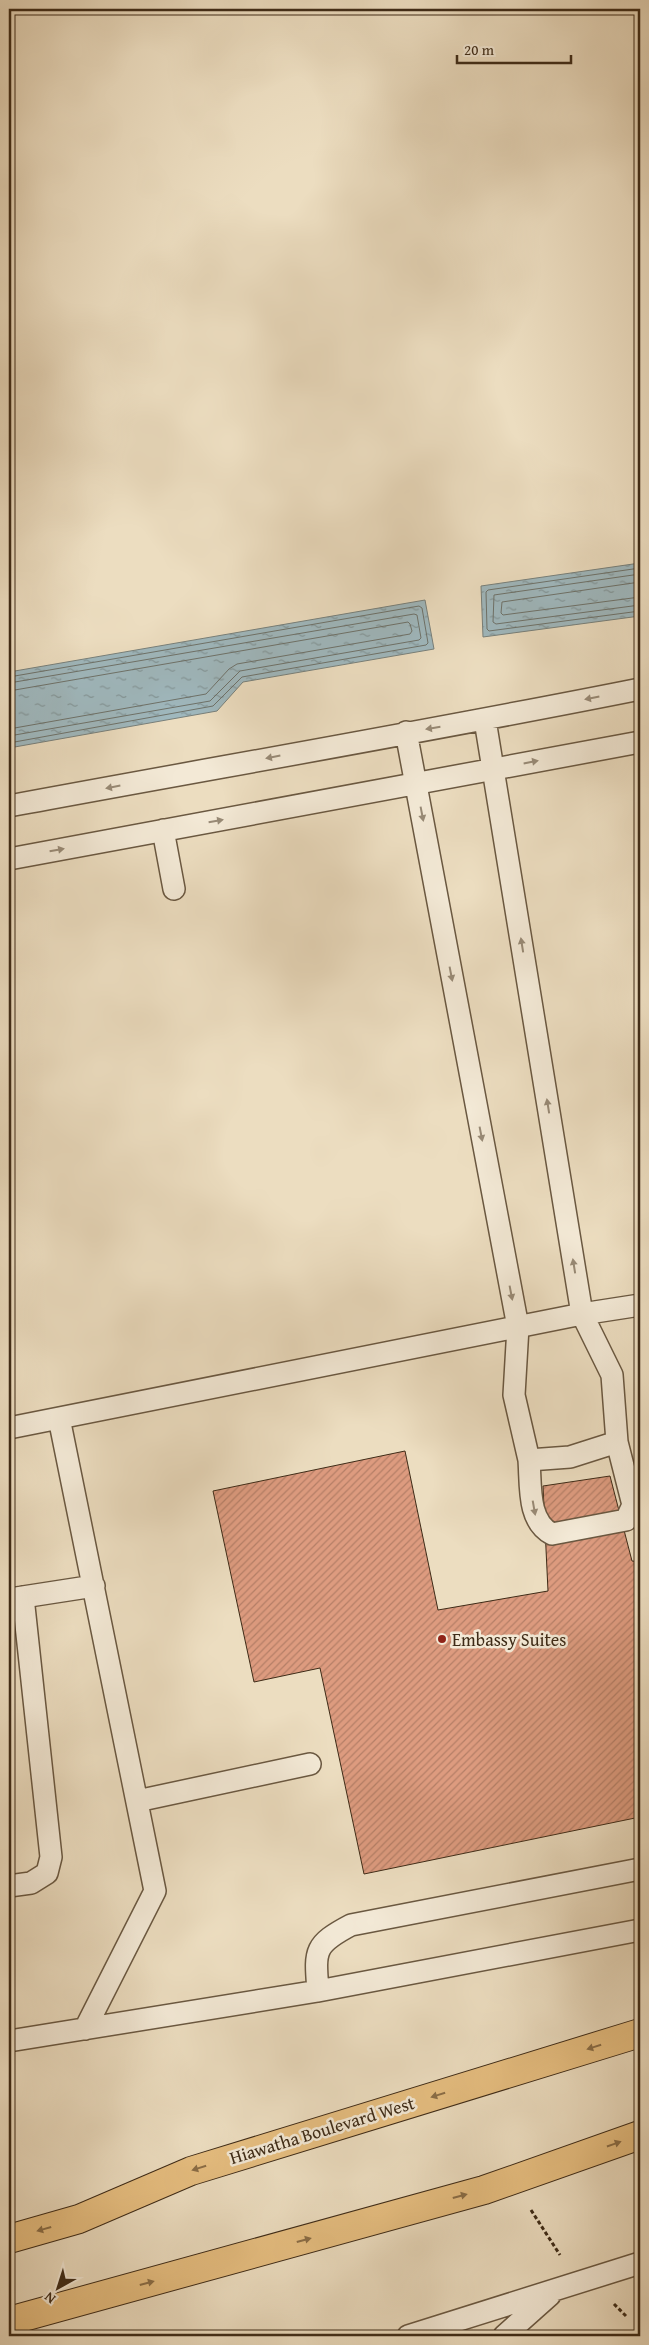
<svg xmlns="http://www.w3.org/2000/svg" width="649" height="2345" font-family="'Gentium Book Plus',serif">
<style>
.water{fill:url(#water-ripples);stroke:#78807b}
.lines{fill:none;stroke-linecap:round;stroke-linejoin:round}
.shore{stroke:#6e726a;stroke-width:1}
.building{fill:url(#building-hatch);stroke:#3e2b17}
.service-casing{stroke:#6a5841;stroke-width:24}
.primary-casing{stroke:#3e2b17;stroke-width:30}
.path{stroke:#3e2b17;stroke-width:3;stroke-dasharray:4 2.5;stroke-linecap:butt}
.service{stroke:#f3e9d6;stroke-width:21}
.primary{stroke:#e6be80;stroke-width:28}
.oneway{fill:#988a76}
.oneway2{fill:#8a6d46}
.poi-dot{fill:#8f2418;stroke:#f3e9d6;stroke-width:2}
.labels{text-anchor:middle;dominant-baseline:central;stroke-width:5;stroke-linejoin:round;paint-order:stroke}
.poi-label{font-size:18px;fill:#3e2b17;stroke:#f3e9d6;text-anchor:start}
.street-label{font-size:18px;fill:#3e2b17;stroke:#f3e9d6}
</style>
<defs>
<pattern id="water-ripples" width="26" height="14" patternUnits="userSpaceOnUse" patternTransform="scale(1.25)"><rect width="26" height="14" fill="#9fb8be"/><path d="M2 4q2-2 4 0t4 0M15 11q2-2 4 0t4 0" fill="none" stroke="#839699"/></pattern>
<pattern id="building-hatch" width="6" height="6" patternUnits="userSpaceOnUse" patternTransform="scale(1.25)"><rect width="6" height="6" fill="#dd9b7f"/><path d="M-1 1l2-2M0 6l6-6M5 7l2-2" fill="none" stroke="#b57f67"/></pattern>
</defs>
<rect width="100%" height="100%" fill="#ecddc0"/>
<filter id="stains"><feTurbulence type="fractalNoise" baseFrequency=".004" numOctaves="4"/><feColorMatrix values="0 0 0 0 .2 0 0 0 0 .09 0 0 0 0 .02 0 0 0 .5 -.17"/></filter>
<radialGradient id="worn" r=".72"><stop offset=".6" stop-color="#630" stop-opacity="0"/><stop offset="1" stop-color="#630" stop-opacity=".3"/></radialGradient>
<path class="water" d="M640,563V616L483,637L481,586Z
M425,600L434,649L243,682L217,711L9,748V672Z"/>
<g class="lines">
<path class="shore" d="M640,568L488,590L486,592L487,629L489,631L640,611
M640,574L494,595L493,622L496,624L640,605
M640,582L502,602L501,613L503,615L640,597
M9,677L419,606L422,608L428,643L426,645L242,677L213,706L9,743
M9,683L414,614L417,615L421,638L419,640L240,671L210,701L9,736
M9,691L408,622L410,624L412,631L410,634L237,664L229,669L206,694L9,729"/>
</g>
<path class="building" d="M405,1451L438,1610L548,1591L543,1486L610,1476L632,1561L640,1562V1817L364,1874L320,1668L254,1682L213,1491Z"/>
<g class="lines">
<defs>
<path id="service" d="M406,732L518,1327L514,1395L529,1460L570,1457L617,1442L612,1375L582,1314L485,720
M9,806C219,767 430,731 640,689
M163,830L174,889
M9,859L640,742
M59,1418L155,1891L85,2029
M9,1428L582,1314L640,1305
M529,1460C531,1485 527,1521 552,1534L626,1520L633,1505L617,1442
M10,1599L94,1586
M137,1801L310,1764
M9,1886L31,1883L47,1873L51,1857L23,1597
M318,1991L640,1930
M9,2041L318,1991C315,1951 313,1945 351,1925L640,1869
M408,2336L640,2263
M504,2336L550,2295"/>
<path id="primary" d="M9,2239L79,2219L191,2171L640,2033
M9,2321L484,2190L640,2135"/>
</defs>
<use href="#service" class="service-casing"/>
<use href="#primary" class="primary-casing"/>
<path class="path" d="M531,2210L560,2255
M614,2304L626,2316"/>
<use href="#service" class="service"/>
<use href="#primary" class="primary"/>
</g>
<defs><path id="oneway-solid" d="M-6-.8H1V-3.2L6.5 0L1 3.2V.8H-6Z" transform="scale(1.25)"/></defs>
<g class="oneway">
<use href="#oneway-solid" transform="translate(592 698) rotate(169)"/>
<use href="#oneway-solid" transform="translate(433 728) rotate(171)"/>
<use href="#oneway-solid" transform="translate(273 757) rotate(169)"/>
<use href="#oneway-solid" transform="translate(531 762) rotate(-11)"/>
<use href="#oneway-solid" transform="translate(113 787) rotate(169)"/>
<use href="#oneway-solid" transform="translate(422 814) rotate(79)"/>
<use href="#oneway-solid" transform="translate(216 821) rotate(-10)"/>
<use href="#oneway-solid" transform="translate(57 850) rotate(-10)"/>
<use href="#oneway-solid" transform="translate(522 945) rotate(-99)"/>
<use href="#oneway-solid" transform="translate(451 974) rotate(79)"/>
<use href="#oneway-solid" transform="translate(548 1106) rotate(-99)"/>
<use href="#oneway-solid" transform="translate(481 1134) rotate(79)"/>
<use href="#oneway-solid" transform="translate(574 1266) rotate(-99)"/>
<use href="#oneway-solid" transform="translate(511 1293) rotate(79)"/>
<use href="#oneway-solid" transform="translate(534 1508) rotate(80)"/>
</g>
<g class="oneway2">
<use href="#oneway-solid" transform="translate(594 2047) rotate(163)"/>
<use href="#oneway-solid" transform="translate(438 2095) rotate(163)"/>
<use href="#oneway-solid" transform="translate(614 2144) rotate(-19)"/>
<use href="#oneway-solid" transform="translate(199 2168) rotate(163)"/>
<use href="#oneway-solid" transform="translate(460 2196) rotate(-15)"/>
<use href="#oneway-solid" transform="translate(44 2229) rotate(164)"/>
<use href="#oneway-solid" transform="translate(304 2240) rotate(-15)"/>
<use href="#oneway-solid" transform="translate(147 2283) rotate(-15)"/>
</g>
<circle class="poi-dot" cx="442" cy="1639" r="5"/>
<g class="labels">
<g class="poi-label">
<text x="452" y="1639">Embassy Suites</text>
</g>
<g class="street-label">
<text transform="translate(322 2130) rotate(-17)">Hiawatha Boulevard West</text>
</g>
</g>
<rect width="649" height="2345" fill="none" stroke="#ecddc0" stroke-width="30"/>
<rect x="10" y="10" width="629" height="2325" fill="none" stroke="#3e2b17" stroke-width="2.5"/>
<rect x="15" y="15" width="619" height="2315" fill="none" stroke="#3e2b17"/>
<g transform="translate(58 2288) rotate(219)" stroke="#f3e9d6" stroke-width="4" paint-order="stroke">
<path d="M0-4L9 19L0 12L-9 19Z" fill="#3e2b17"/>
<text y="-8" font-size="14" font-weight="bold" text-anchor="middle" fill="#3e2b17">N</text>
</g>
<path d="M457 55v8h114v-8" fill="none" stroke="#3e2b17" stroke-width="2.5"/>
<text x="464" y="55" font-size="15" fill="#3e2b17" stroke="#f3e9d6" stroke-width="4" paint-order="stroke">20 m</text>
<rect width="100%" height="100%" filter="url(#stains)"/>
<rect width="100%" height="100%" fill="url(#worn)"/>
</svg>
